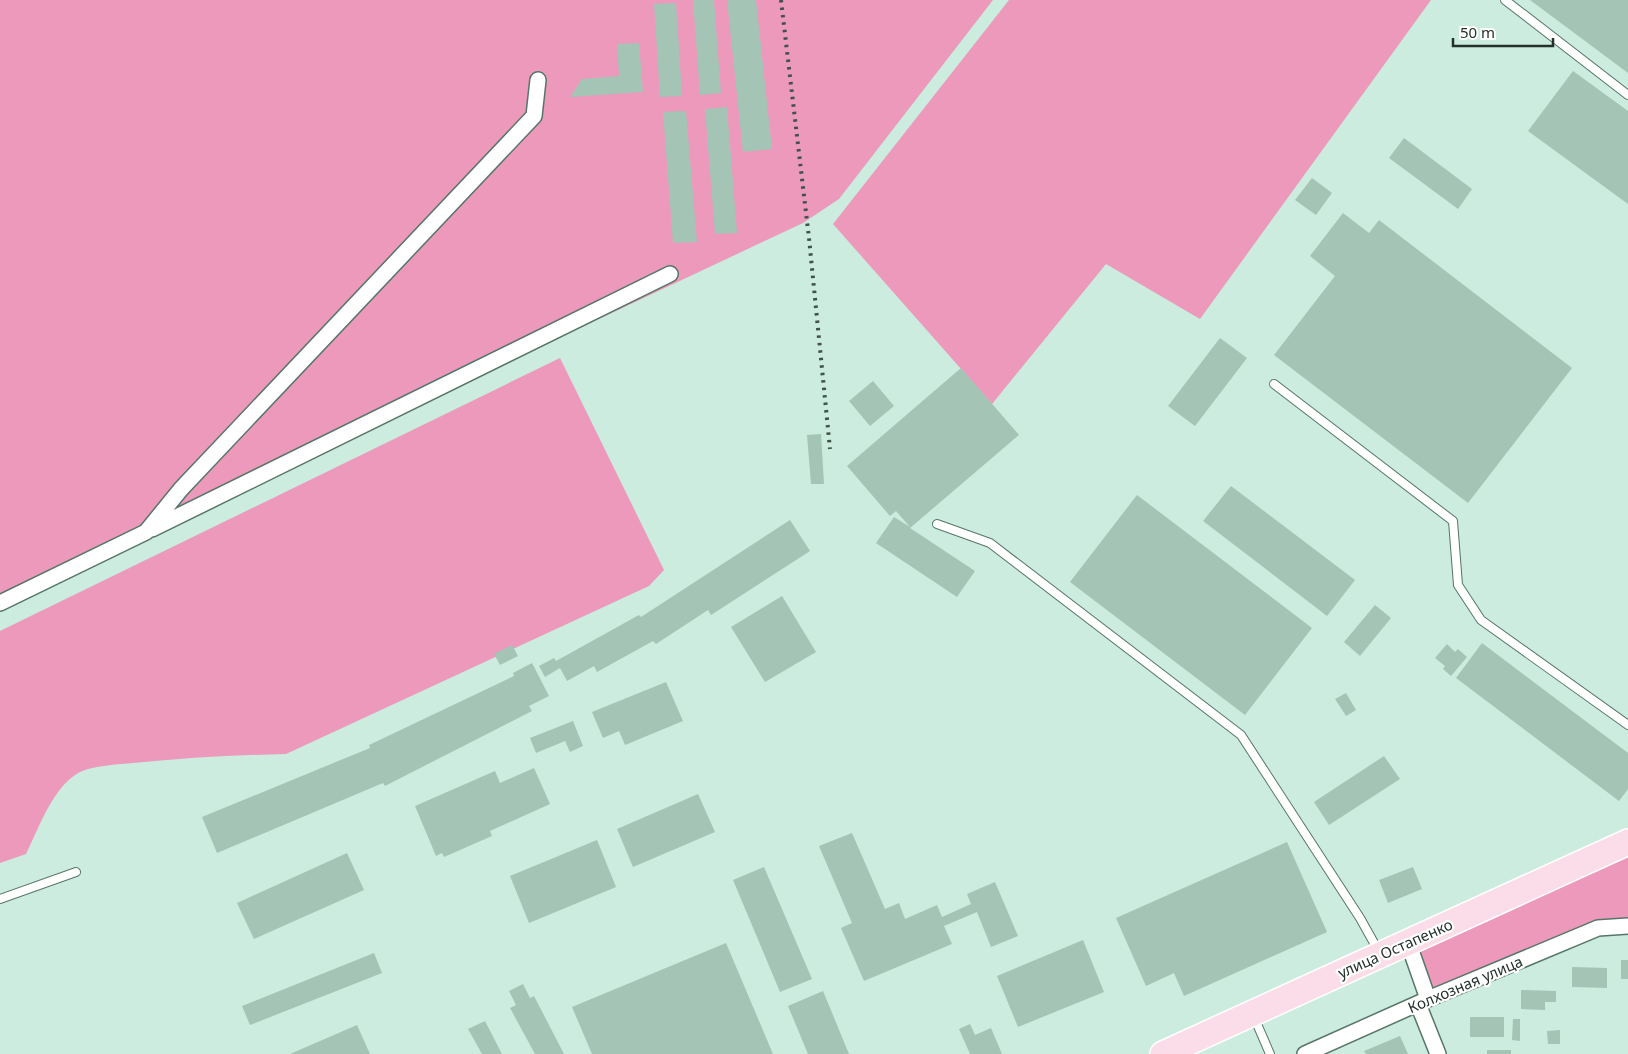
<svg xmlns="http://www.w3.org/2000/svg" width="1628" height="1054" font-family="'Noto Sans',sans-serif">
<style>
.green{fill:#ec99bb}
.building{fill:#a4c4b6}
.lines{fill:none;stroke-linecap:round;stroke-linejoin:round}
.lane-casing{stroke:#577568;stroke-width:10}
.street-casing{stroke:#577568;stroke-width:18}
.primary-casing{stroke:#fff;stroke-width:28}
.lane{stroke:#fff;stroke-width:8}
.street{stroke:#fff;stroke-width:15}
.primary{stroke:#fadde8;stroke-width:25}
.rail{stroke:#41524a;stroke-width:4;stroke-dasharray:2.5 5;stroke-linecap:butt}
.labels{text-anchor:middle;dominant-baseline:central;stroke-width:4.5;stroke-linejoin:round;paint-order:stroke}
.street-label{font-size:15px;fill:#24312b;stroke:#fff}
</style>
<rect width="100%" height="100%" fill="#cbecde"/>
<path class="green" d="M0,0H993L839,199L803,223L146,532L0,603Z
M1009,0H1431L1200,319L1106,264L992,404L833,224Z
M560,358L664,570L649,586L286,754C235,755 184,758 133,763C119,764 92,766 80,772C53,786 39,828 26,854L0,863V631Z
M1628,842V926L1598,928L1428,999L1408,942Z"/>
<path class="building" d="M693,0H714L721,93L700,95Z
M727,0H756L772,149L743,152Z
M1530,0H1628V73Z
M676,3L682,96L660,97L654,4Z
M639,43L643,92L570,97L582,79L619,76L617,44Z
M1573,71L1628,111V204L1528,131Z
M727,107L737,233L715,234L705,109Z
M686,111L697,242L673,243L663,112Z
M1404,138L1472,189L1458,209L1389,158Z
M1312,178L1332,193L1316,215L1295,200Z
M1343,213L1369,233L1379,220L1572,368L1468,503L1274,355L1335,276L1310,256Z
M1220,338L1247,358L1195,426L1168,406Z
M961,368L1019,435L910,528L975,571L957,597L876,543L894,517L910,527L896,511L890,516L847,466Z
M873,381L894,406L870,426L849,401Z
M821,434L824,484H811L807,435Z
M1231,486L1355,580L1327,616L1203,521Z
M1137,495L1312,628L1245,715L1070,582Z
M790,520L810,551L711,615L708,610L656,644L653,641L597,672L594,666L567,681L560,668L545,677L539,666L554,658L556,661L639,615L641,617Z
M782,596L816,652L765,682L731,627Z
M1375,605L1391,618L1360,656L1344,642Z
M1482,643L1628,753V789L1619,801L1456,678Z
M1447,644L1455,652L1458,649L1467,657L1451,676L1443,669L1445,666L1435,658Z
M512,645L518,656L500,665L494,654Z
M532,663L549,696L529,706L532,711L385,786L383,783L217,853L202,817L370,748L369,745L514,676L513,673Z
M666,682L683,721L625,745L619,731L603,738L592,712Z
M1346,693L1356,710L1346,716L1335,699Z
M573,721L583,746L570,752L565,741L536,753L530,738Z
M1384,756L1400,779L1329,825L1314,802Z
M534,768L550,804L490,831L492,836L444,857L442,853L436,856L415,806L495,771L500,783Z
M698,794L715,832L633,867L617,829Z
M852,833L885,909L899,903L905,919L937,905L942,917L971,904L967,894L995,882L1018,936L991,947L977,912L944,926L952,944L864,981L841,928L852,923L819,846Z
M597,840L616,887L529,923L510,876Z
M1287,842L1327,932L1184,996L1174,973L1146,986L1116,918Z
M347,853L364,890L254,939L237,903Z
M764,867L812,979L780,992L733,880Z
M1413,867L1422,889L1388,903L1379,880Z
M1083,940L1104,992L1018,1027L997,976Z
M726,943L773,1054H592L572,1007Z
M374,953L382,973L250,1025L242,1006Z
M1621,960H1628V979H1621Z
M1572,967L1607,968V988L1572,987Z
M523,984L530,998L534,996L564,1054H535L510,1008L516,1005L509,991Z
M1521,990L1556,991V1002H1545V1010L1521,1009Z
M823,991L849,1054H808L788,1006Z
M1470,1017H1504V1037H1470Z
M1513,1019H1520V1041L1512,1040Z
M485,1021L502,1054H482L468,1029Z
M970,1024L975,1035L991,1028L1002,1054H970L959,1029Z
M357,1025L370,1054H290Z
M1560,1030V1044H1548L1547,1031Z
M1400,1036L1408,1054H1366L1364,1051Z
M1487,1050H1511V1054H1487Z"/>
<g class="lines">
<defs>
<path id="lane" d="M1505,0L1628,95
M1274,384L1453,521L1458,585L1481,620L1628,725
M937,524L990,543L1241,735L1360,918L1379,952
M0,899L76,872
M1254,1017L1270,1054"/>
<path id="street" d="M152,529L670,274
M0,603L146,532L181,489L534,116L538,80
M1408,942L1428,999
M1418,1004L1438,1054
M1305,1054L1428,999L1598,928L1628,926"/>
<path id="primary" d="M1163,1054L1628,842"/>
</defs>
<use href="#lane" class="lane-casing"/>
<use href="#street" class="street-casing"/>
<use href="#primary" class="primary-casing"/>
<use href="#lane" class="lane"/>
<use href="#street" class="street"/>
<use href="#primary" class="primary"/>
<path class="rail" d="M781,0L809,238L830,449"/>
</g>
<g class="labels">
<g class="street-label">
<text transform="translate(1395 948) rotate(-24)">улица Остапенко</text>
<text transform="translate(1465 984) rotate(-23)">Колхозная улица</text>
</g>
</g>
<path d="M1453 38v8h100v-8" fill="none" stroke="#24312b" stroke-width="2.5"/>
<text x="1460" y="38" font-size="15" fill="#24312b" stroke="#ffffff" stroke-width="4" paint-order="stroke">50 m</text>
</svg>
